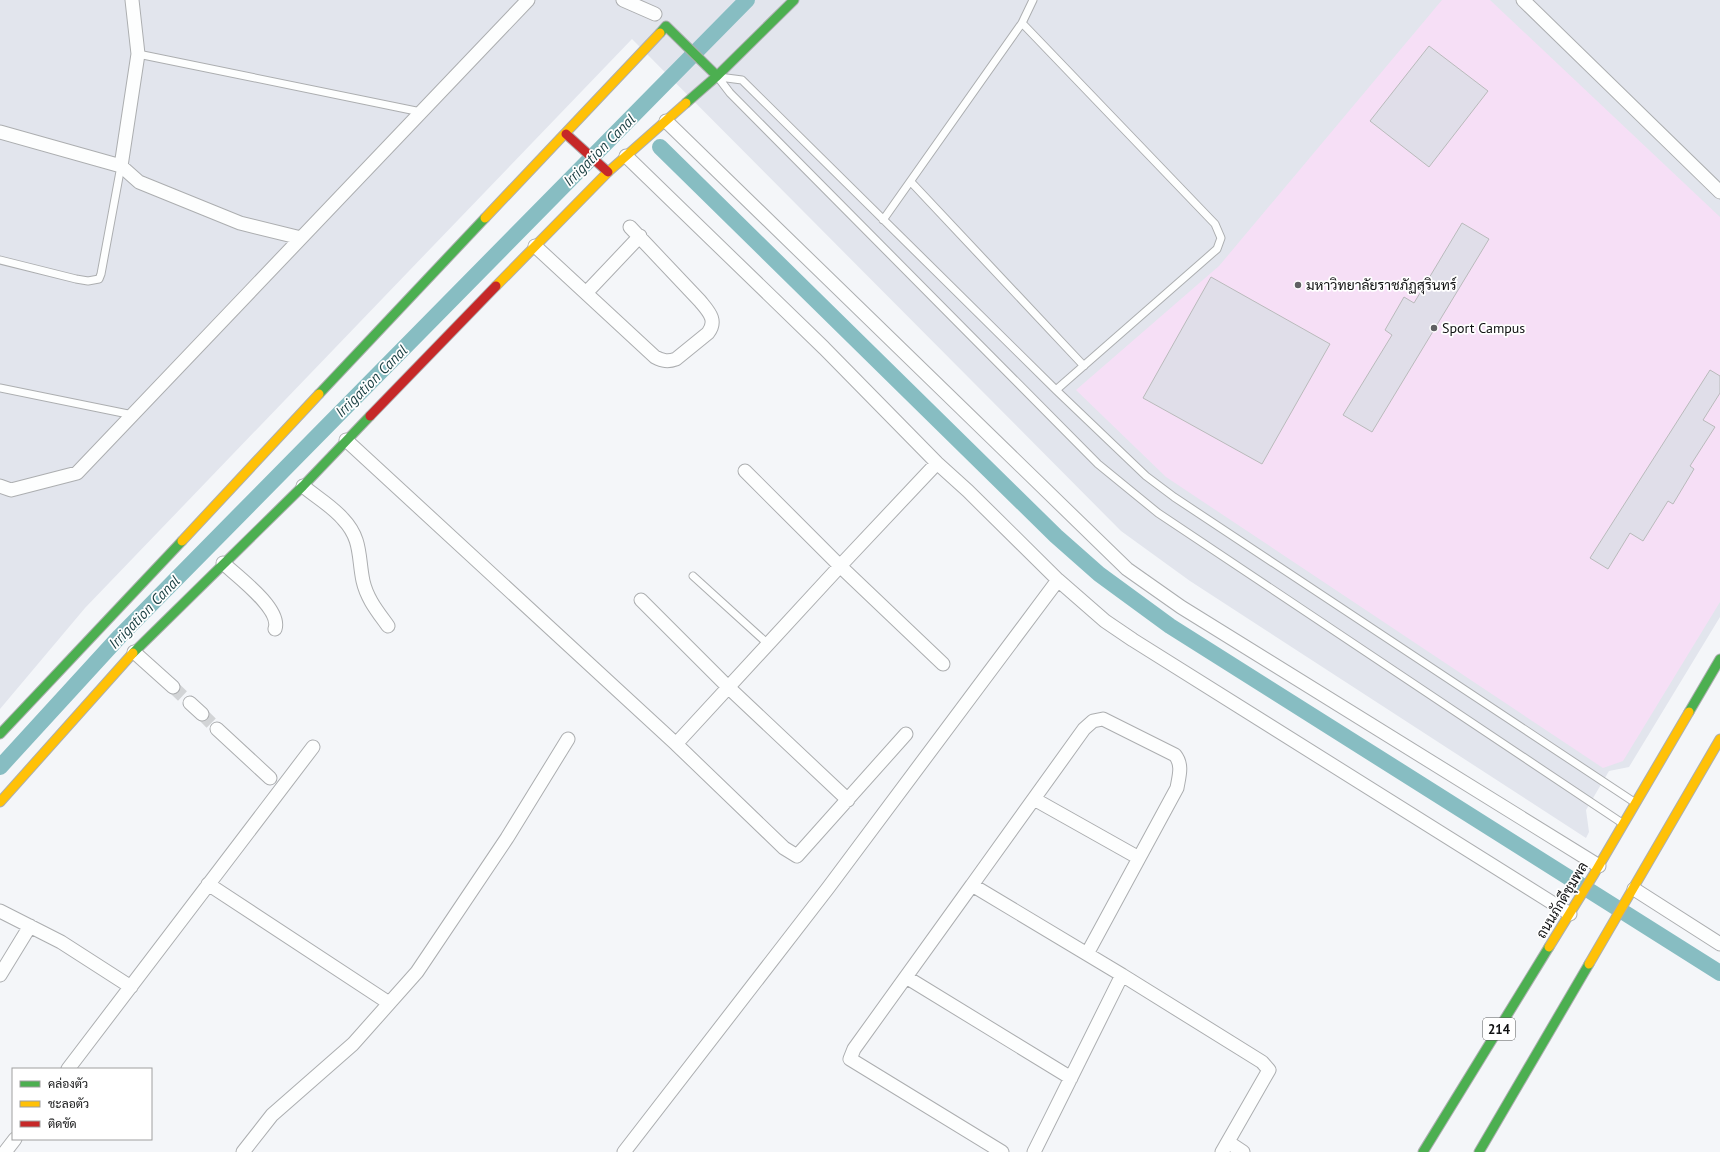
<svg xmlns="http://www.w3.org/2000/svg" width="1720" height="1152" font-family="'PT Sans',Sarabun,sans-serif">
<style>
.built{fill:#e2e5ed}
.green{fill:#f6dff6}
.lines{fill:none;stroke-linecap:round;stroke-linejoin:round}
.canal{stroke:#87bdc2;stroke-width:16}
.building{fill:#e0dee9;stroke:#b9babb}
.street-tunnel{stroke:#d2d4d6;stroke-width:13;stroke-dasharray:13 6;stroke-linecap:butt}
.lane-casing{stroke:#acaeb0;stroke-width:9}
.street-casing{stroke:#acaeb0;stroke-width:15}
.fast-casing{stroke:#acaeb0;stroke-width:11}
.slow-casing{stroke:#acaeb0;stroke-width:11}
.jam-casing{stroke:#acaeb0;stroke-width:11}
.lane{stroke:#fdfefe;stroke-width:7}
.street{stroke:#fdfefe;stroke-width:13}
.fast{stroke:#4caf50;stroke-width:9}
.slow{stroke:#ffc107;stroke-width:9}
.jam{stroke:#c62828;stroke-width:9}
.poi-dot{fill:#5f6062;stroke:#fff;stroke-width:1.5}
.labels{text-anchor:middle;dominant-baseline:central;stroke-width:3.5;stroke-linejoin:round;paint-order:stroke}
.shield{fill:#fff;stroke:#575858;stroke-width:1}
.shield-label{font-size:13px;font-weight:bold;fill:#0f1011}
.poi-label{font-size:14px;fill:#0f1011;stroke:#fff;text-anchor:start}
.street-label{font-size:14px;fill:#0f1011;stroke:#fff}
.water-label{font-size:15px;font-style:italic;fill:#193e41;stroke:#fff}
</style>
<rect width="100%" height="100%" fill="#f4f6f9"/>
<path class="built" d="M0,0H1720V617L1629,767L1609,771L1586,810L1589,832L1586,838L1190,581L1121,531L632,39L85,608L0,709Z"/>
<path class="green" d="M1442,0H1490L1720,217V602L1623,761L1603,768L1166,477L1076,390L1219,266Z"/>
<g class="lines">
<path class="canal" d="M660,147L1056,536L1099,574L1170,626L1720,973
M0,767L120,636L747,0"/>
</g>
<path class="building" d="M1429,46L1488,91L1429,167L1370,121Z
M1462,223L1489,239L1372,432L1343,415L1392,335L1385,330L1404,297L1414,303Z
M1211,277L1330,344L1262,464L1143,398Z
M1710,370L1720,376V393L1703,420L1715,427L1690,466L1694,469L1673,504L1668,501L1643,541L1630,533L1608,569L1590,558Z"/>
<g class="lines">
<path class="street-tunnel" d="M173,687L190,703
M202,714L217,729"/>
<defs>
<path id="lane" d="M1022,23L1215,224L1221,238L1217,249L1056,390
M138,54L421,112
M717,76L730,93L1098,464L1158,513L1622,823
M719,77L742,80L1056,390L1146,476L1174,497L1634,802
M911,182L1084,366
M883,220L1022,23L1033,0
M0,260L76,279L88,281L99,279L101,274L121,166
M0,388L133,415
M693,576L768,644"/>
<path id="street" d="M132,0L138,54L121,166L139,182L240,223L301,238
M623,0L655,14
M1523,0L1720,192
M666,121L1127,569L1181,607L1599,866
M0,132L121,166
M626,156L824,348L937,463L968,491L1058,580L1105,621L1133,640L1570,914
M535,246L655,357C663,361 668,362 676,359L708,333C718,320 708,311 700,301L630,227
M586,293L640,236
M346,440L676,744L840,566L937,463
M745,471L840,566L943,664
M0,486L11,490L77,473L528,0
M303,486C316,497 332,506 343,519C362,539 358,557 363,581C367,599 378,612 388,626
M223,563C237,576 282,609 275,629
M641,600L728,687L848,800
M134,652L173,687
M190,703L202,714
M217,729L270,778
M676,744L784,848L797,856L906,734
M1034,799L1139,858
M208,884L389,1003
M972,885L1084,729L1093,721L1103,719L1175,755C1183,765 1179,776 1177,788L1087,954
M1634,889L1720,944
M0,911L61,942L131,987
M0,975L30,926
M906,977L1071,1078
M68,1069L313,747
M1228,1142L1243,1152
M5,1152L15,1139
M243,1152L272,1115L353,1044L417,972L507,838L568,739
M624,1152L828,888L1058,580
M1002,1152L850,1059L854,1049L972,885L1122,975
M1034,1152L1122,975L1262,1062L1269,1070L1222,1152"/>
<path id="fast" d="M660,33L666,26L717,76
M686,103L717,76L794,0
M319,394L485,218
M133,653L303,486L370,416
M1689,712L1720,659
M0,734L182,541
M1423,1152L1549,947
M1479,1152L1589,964"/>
<path id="slow" d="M485,218L660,33
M496,286L608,172L686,103
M182,541L319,394
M0,802L133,653
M1549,947L1594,874L1689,712
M1589,964L1720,739"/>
<path id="jam" d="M566,134L608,172
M370,416L496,286"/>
</defs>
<use href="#lane" class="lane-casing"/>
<use href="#street" class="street-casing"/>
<use href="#fast" class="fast-casing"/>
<use href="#slow" class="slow-casing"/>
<use href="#jam" class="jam-casing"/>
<use href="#lane" class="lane"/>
<use href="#street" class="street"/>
<use href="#fast" class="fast"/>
<use href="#slow" class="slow"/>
<use href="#jam" class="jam"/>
</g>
<g class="poi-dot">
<circle cx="1298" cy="285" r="4"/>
<circle cx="1434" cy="328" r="4"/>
</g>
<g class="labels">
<rect class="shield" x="1483" y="1018" width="32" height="22" rx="3"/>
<g class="shield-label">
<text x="1499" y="1029">214</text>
</g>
<g class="poi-label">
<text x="1306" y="285">มหาวิทยาลัยราชภัฏสุรินทร์</text>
<text x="1442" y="328">Sport Campus</text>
</g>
<g class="street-label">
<text transform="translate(1562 900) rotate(-59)">ถนนภักดีชุมพล</text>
</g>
<g class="water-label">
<text transform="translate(599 150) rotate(-45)">Irrigation Canal</text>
<text transform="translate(371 381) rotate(-45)">Irrigation Canal</text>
<text transform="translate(144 612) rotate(-46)">Irrigation Canal</text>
</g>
</g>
<rect x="12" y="1068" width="140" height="72" fill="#ffffff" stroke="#9f9fa0"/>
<rect x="20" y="1081" width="20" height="6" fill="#4caf50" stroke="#9f9fa0"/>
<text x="48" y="1088" font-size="12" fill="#0f1011">คล่องตัว</text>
<rect x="20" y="1101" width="20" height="6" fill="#ffc107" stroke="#9f9fa0"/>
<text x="48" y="1108" font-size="12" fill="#0f1011">ชะลอตัว</text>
<rect x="20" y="1121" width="20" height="6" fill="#c62828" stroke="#9f9fa0"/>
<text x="48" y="1128" font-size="12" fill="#0f1011">ติดขัด</text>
</svg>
